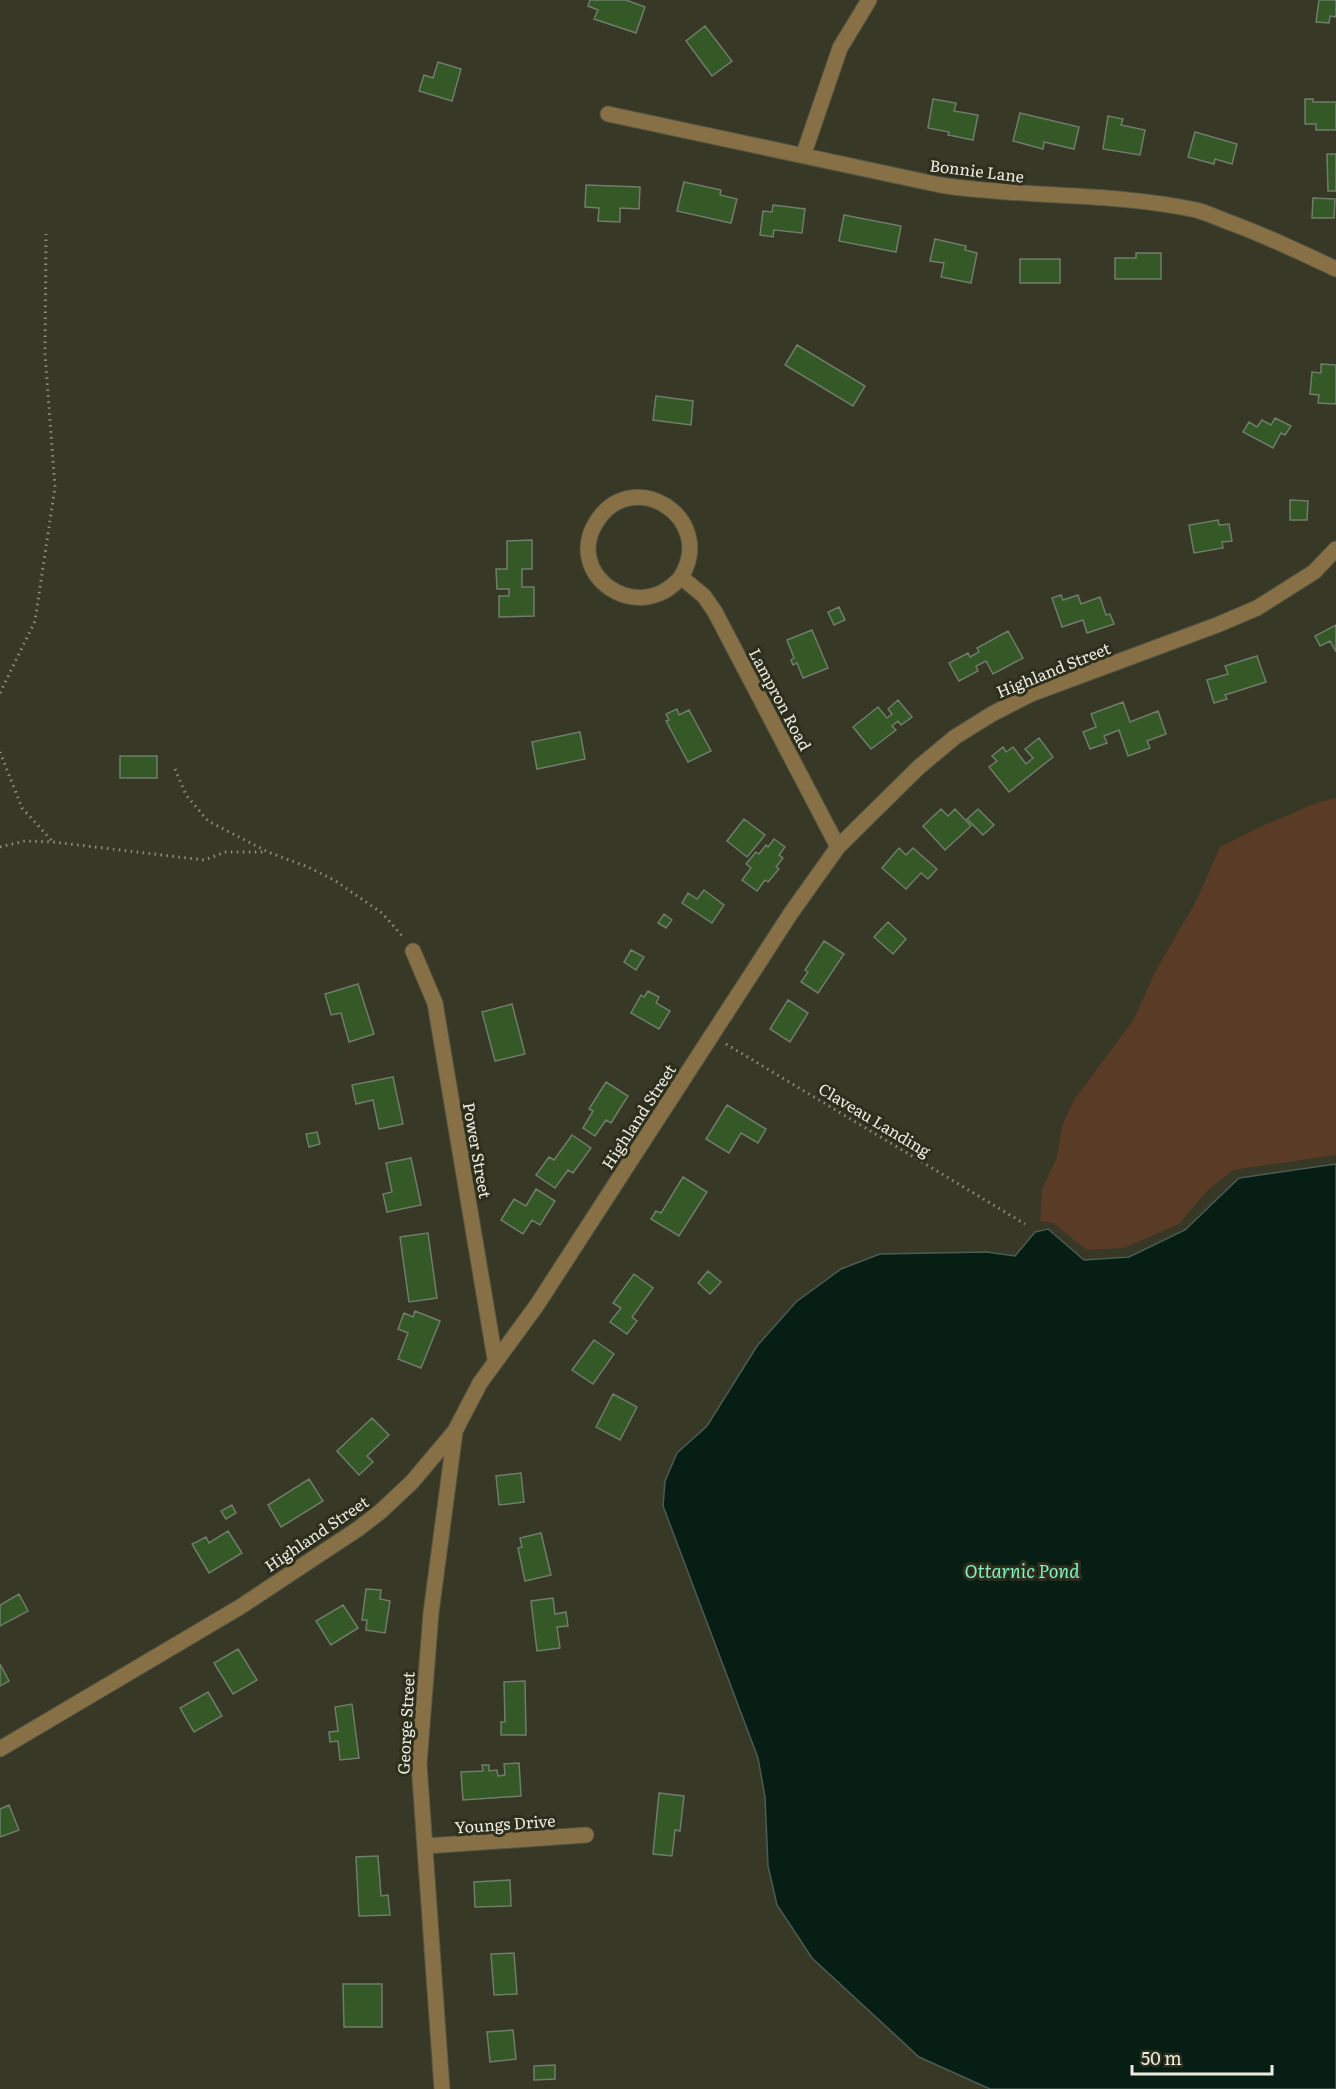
<svg xmlns="http://www.w3.org/2000/svg" width="1336" height="2089" font-family="Literata,serif">
<style>
.green{fill:#5a3b25}
.water{fill:#071e15;stroke:#4b5c52;stroke-width:1.5}
.building{fill:#345826;stroke:#707c6b;stroke-width:1.5}
.lines{fill:none;stroke-linecap:round;stroke-linejoin:round}
.minor-casing{stroke:#545544;stroke-width:17}
.path{stroke:#8d8e7f;stroke-width:3;stroke-dasharray:1.5 4.5;stroke-linecap:butt}
.minor{stroke:#877045;stroke-width:15}
.labels{text-anchor:middle;dominant-baseline:central;stroke-width:6;stroke-linejoin:round;paint-order:stroke}
.street-label{font-size:16px;fill:#ebece1;stroke:#2d2e1c}
.water-label{font-size:18px;font-style:italic;fill:#83efc3;stroke:#2d2e1c}
</style>
<rect width="100%" height="100%" fill="#373826"/>
<path class="green" d="M1336,798V1155L1233,1170L1208,1190L1179,1224L1124,1248L1087,1250L1053,1223L1040,1221L1042,1189L1057,1157L1062,1126L1074,1100L1134,1019L1155,972L1195,903L1220,847L1260,827L1319,802Z"/>
<path class="water" d="M1336,1164V2089H990L919,2057L812,1958L777,1905L768,1866L765,1797L758,1758L663,1506L665,1481L677,1453L707,1426L757,1346L796,1302L841,1269L880,1254L987,1252L1015,1256L1035,1232L1048,1229L1084,1260L1129,1257L1185,1230L1239,1178Z"/>
<path class="building" d="M590,0H626L645,7L636,33L594,19L598,10L588,6Z
M1319,0H1336V17L1330,16L1329,23L1316,22Z
M705,26L732,61L712,76L686,41Z
M438,62L461,69L452,101L419,91L424,75L433,78Z
M933,99L956,103L954,111L978,115L973,140L948,135L949,132L928,128Z
M1305,99H1313V102H1336V130H1316V124H1305Z
M1020,113L1079,127L1074,149L1044,142L1043,149L1013,141Z
M1108,116L1123,119L1121,125L1145,130L1140,155L1103,149Z
M1195,132L1237,144L1232,164L1215,159L1214,164L1188,157Z
M1327,154H1336V191H1328Z
M684,182L721,190L720,195L737,199L731,223L677,211Z
M586,185L640,187L639,209L620,208V222L598,221L599,208L585,207Z
M1313,198L1335,199L1334,218H1312Z
M773,205L805,209L802,233L774,230L773,237L760,235L763,211L772,212Z
M844,215L901,226L896,252L839,241Z
M935,239L966,246L965,250L977,253L971,283L941,277L944,263L930,261Z
M1136,253H1161V279H1115V258H1136Z
M1020,259H1060V283H1020Z
M797,345L865,386L853,406L785,365Z
M1321,364L1336,365V404L1318,403L1319,395L1310,394L1312,372L1321,373Z
M656,396L693,401L691,425L653,420Z
M1275,418L1291,426L1285,435L1281,433L1273,448L1243,432L1249,422L1257,427L1262,420L1271,425Z
M1290,500L1308,501L1307,520H1290Z
M1218,520L1219,525L1229,524L1232,541L1222,542L1223,548L1194,553L1189,525Z
M532,540V569H522V587H534V616L499,617V596H509V589H497L496,569H507V541Z
M1061,595L1063,600L1078,595L1081,604L1100,597L1106,615L1110,614L1114,624L1087,633L1083,620L1062,627L1052,598Z
M839,607L845,620L834,625L828,612Z
M1336,625V652L1330,641L1320,646L1315,636Z
M812,630L828,668L803,678L797,663L793,665L791,660L794,658L787,640Z
M1008,631L1023,658L993,674L986,661L976,666L978,671L959,681L949,663L968,653L970,657L979,652L977,648Z
M1257,656L1266,682L1225,695L1227,699L1214,703L1207,680L1228,674L1225,666Z
M898,700L912,717L901,725L898,721L892,726L896,730L871,749L853,727L878,707L887,718L892,714L888,709Z
M1123,702L1130,722L1158,711L1166,734L1147,741L1150,748L1128,756L1119,730L1104,736L1107,743L1090,749L1083,732L1096,727L1091,714Z
M677,709L679,715L689,710L711,751L688,762L666,721L669,720L666,714Z
M580,732L585,759L537,769L532,742Z
M1039,738L1053,757L1009,792L989,767L997,761L992,756L1003,747L1006,752L1013,747L1026,764L1033,758L1025,749Z
M120,756H157V778H120Z
M941,809L948,816L955,809L971,826L945,850L923,826Z
M978,809L994,825L983,835L967,819Z
M744,819L765,835L747,857L727,841Z
M774,839L785,847L779,855L783,858L776,867L779,869L768,882L765,880L757,891L742,880L751,868L746,864L756,852L759,854L766,845L768,847Z
M899,848L906,855L913,848L937,869L928,879L921,873L906,889L882,868Z
M704,890L724,905L712,923L682,903L688,893L697,899Z
M664,914L672,920L666,928L658,923Z
M888,922L906,939L893,954L874,937Z
M824,941L844,954L818,993L801,982L808,972L805,970Z
M631,950L644,957L636,970L624,962Z
M358,984L374,1034L349,1042L341,1013L331,1015L325,994Z
M648,991L659,997L656,1003L670,1011L659,1029L631,1013L641,995L644,997Z
M788,1000L808,1013L790,1042L770,1029Z
M512,1004L525,1054L495,1061L482,1012Z
M393,1077L403,1124L379,1129L373,1100L356,1104L352,1085Z
M606,1082L628,1096L611,1123L606,1120L595,1136L583,1128L593,1111L589,1109Z
M727,1105L766,1129L758,1143L741,1133L729,1153L706,1139Z
M317,1132L320,1144L309,1147L306,1134Z
M572,1135L591,1148L573,1173L568,1170L555,1188L536,1175L549,1157L554,1160Z
M411,1158L421,1205L387,1212L383,1194L392,1192L386,1163Z
M683,1177L707,1192L679,1236L651,1219L656,1211L661,1213Z
M536,1189L555,1201L540,1225L532,1220L523,1234L501,1220L514,1199L526,1206Z
M428,1233L437,1298L409,1302L400,1237Z
M708,1271L721,1282L710,1294L698,1283Z
M634,1274L653,1288L632,1317L637,1321L627,1334L610,1322L621,1308L613,1303Z
M415,1311L440,1321L421,1368L398,1359L408,1333L398,1329L404,1313L413,1317Z
M594,1340L614,1354L593,1384L572,1370Z
M613,1394L637,1407L620,1440L596,1427Z
M372,1418L389,1435L367,1456L373,1462L359,1475L337,1451Z
M521,1473L524,1502L499,1505L496,1476Z
M309,1479L323,1501L281,1527L268,1505Z
M232,1505L236,1513L226,1519L221,1511Z
M228,1531L242,1553L209,1573L192,1544L206,1537L209,1543Z
M541,1533L551,1575L525,1581L518,1548L522,1547L520,1538Z
M366,1589L381,1590L380,1599L390,1601L385,1633L366,1630L367,1620H362Z
M19,1594L28,1611L0,1626V1605Z
M553,1598L555,1614L566,1612L568,1626L557,1627L560,1648L537,1651L531,1601Z
M343,1605L358,1628L331,1645L316,1621Z
M238,1649L257,1680L233,1694L214,1663Z
M0,1664L9,1681L0,1686Z
M525,1681L526,1735H501V1722H505L504,1682Z
M208,1692L222,1716L194,1732L180,1708Z
M352,1704L359,1758L340,1760L338,1741L330,1742L329,1732L338,1731L335,1707Z
M519,1763L521,1796L463,1800L461,1772L483,1771L482,1765H489V1771L497,1770L498,1776L505,1775L504,1764Z
M659,1793L684,1796L680,1831L675,1830L672,1856L653,1854Z
M9,1805L19,1830L0,1837V1809Z
M378,1856L381,1896L388,1895L390,1915L359,1916L356,1857Z
M510,1880L511,1906L475,1907L474,1882Z
M514,1953L517,1994L494,1995L491,1954Z
M343,1984H382V2027H344Z
M513,2030L516,2059L490,2062L487,2032Z
M555,2065V2079L534,2080V2066Z"/>
<g class="lines">
<defs>
<path id="minor" d="M608,114L940,185C1025,198 1112,192 1196,210C1208,213 1220,219 1231,223C1267,236 1302,253 1336,269
M803,156L840,48L869,0
M681,577C638,628 562,574 597,521C633,465 717,518 681,577L704,596L715,612L838,847
M413,951L435,1003L495,1359
M0,1749L240,1607L358,1529L380,1512L412,1482L455,1431L480,1383L537,1305L791,913L838,847L919,767L955,737L992,714L1031,694L1217,625L1257,608L1314,572L1336,549
M426,1846L586,1835
M442,2089L419,1764L431,1613L455,1432"/>
</defs>
<use href="#minor" class="minor-casing"/>
<path class="path" d="M0,693L35,621L55,487L45,354L46,234
M0,752L22,808L53,842
M175,769L186,795L208,821L268,852L308,867L334,880L382,913L404,938
M0,847L25,841L53,842L204,860L226,852H266
M726,1044L1025,1224"/>
<use href="#minor" class="minor"/>
</g>
<g class="labels">
<g class="street-label">
<text transform="translate(977 170) rotate(7)">Bonnie Lane</text>
<text transform="translate(1053 669) rotate(-22)">Highland Street</text>
<text transform="translate(781 699) rotate(62)">Lampron Road</text>
<text transform="translate(638 1116) rotate(-57)">Highland Street</text>
<text transform="translate(875 1119) rotate(31)">Claveau Landing</text>
<text transform="translate(478 1150) rotate(80)">Power Street</text>
<text transform="translate(316 1533) rotate(-34)">Highland Street</text>
<text transform="translate(405 1723) rotate(-87)">George Street</text>
<text transform="translate(505 1823) rotate(-4)">Youngs Drive</text>
</g>
<g class="water-label">
<text x="1022" y="1570">Ottarnic Pond</text>
</g>
</g>
<path d="M1132 2065v9h140v-9" fill="none" stroke="#ebece1" stroke-width="3"/>
<text x="1141" y="2065" font-size="18" fill="#ebece1" stroke="#2d2e1c" stroke-width="4.5" paint-order="stroke">50 m</text>
</svg>
